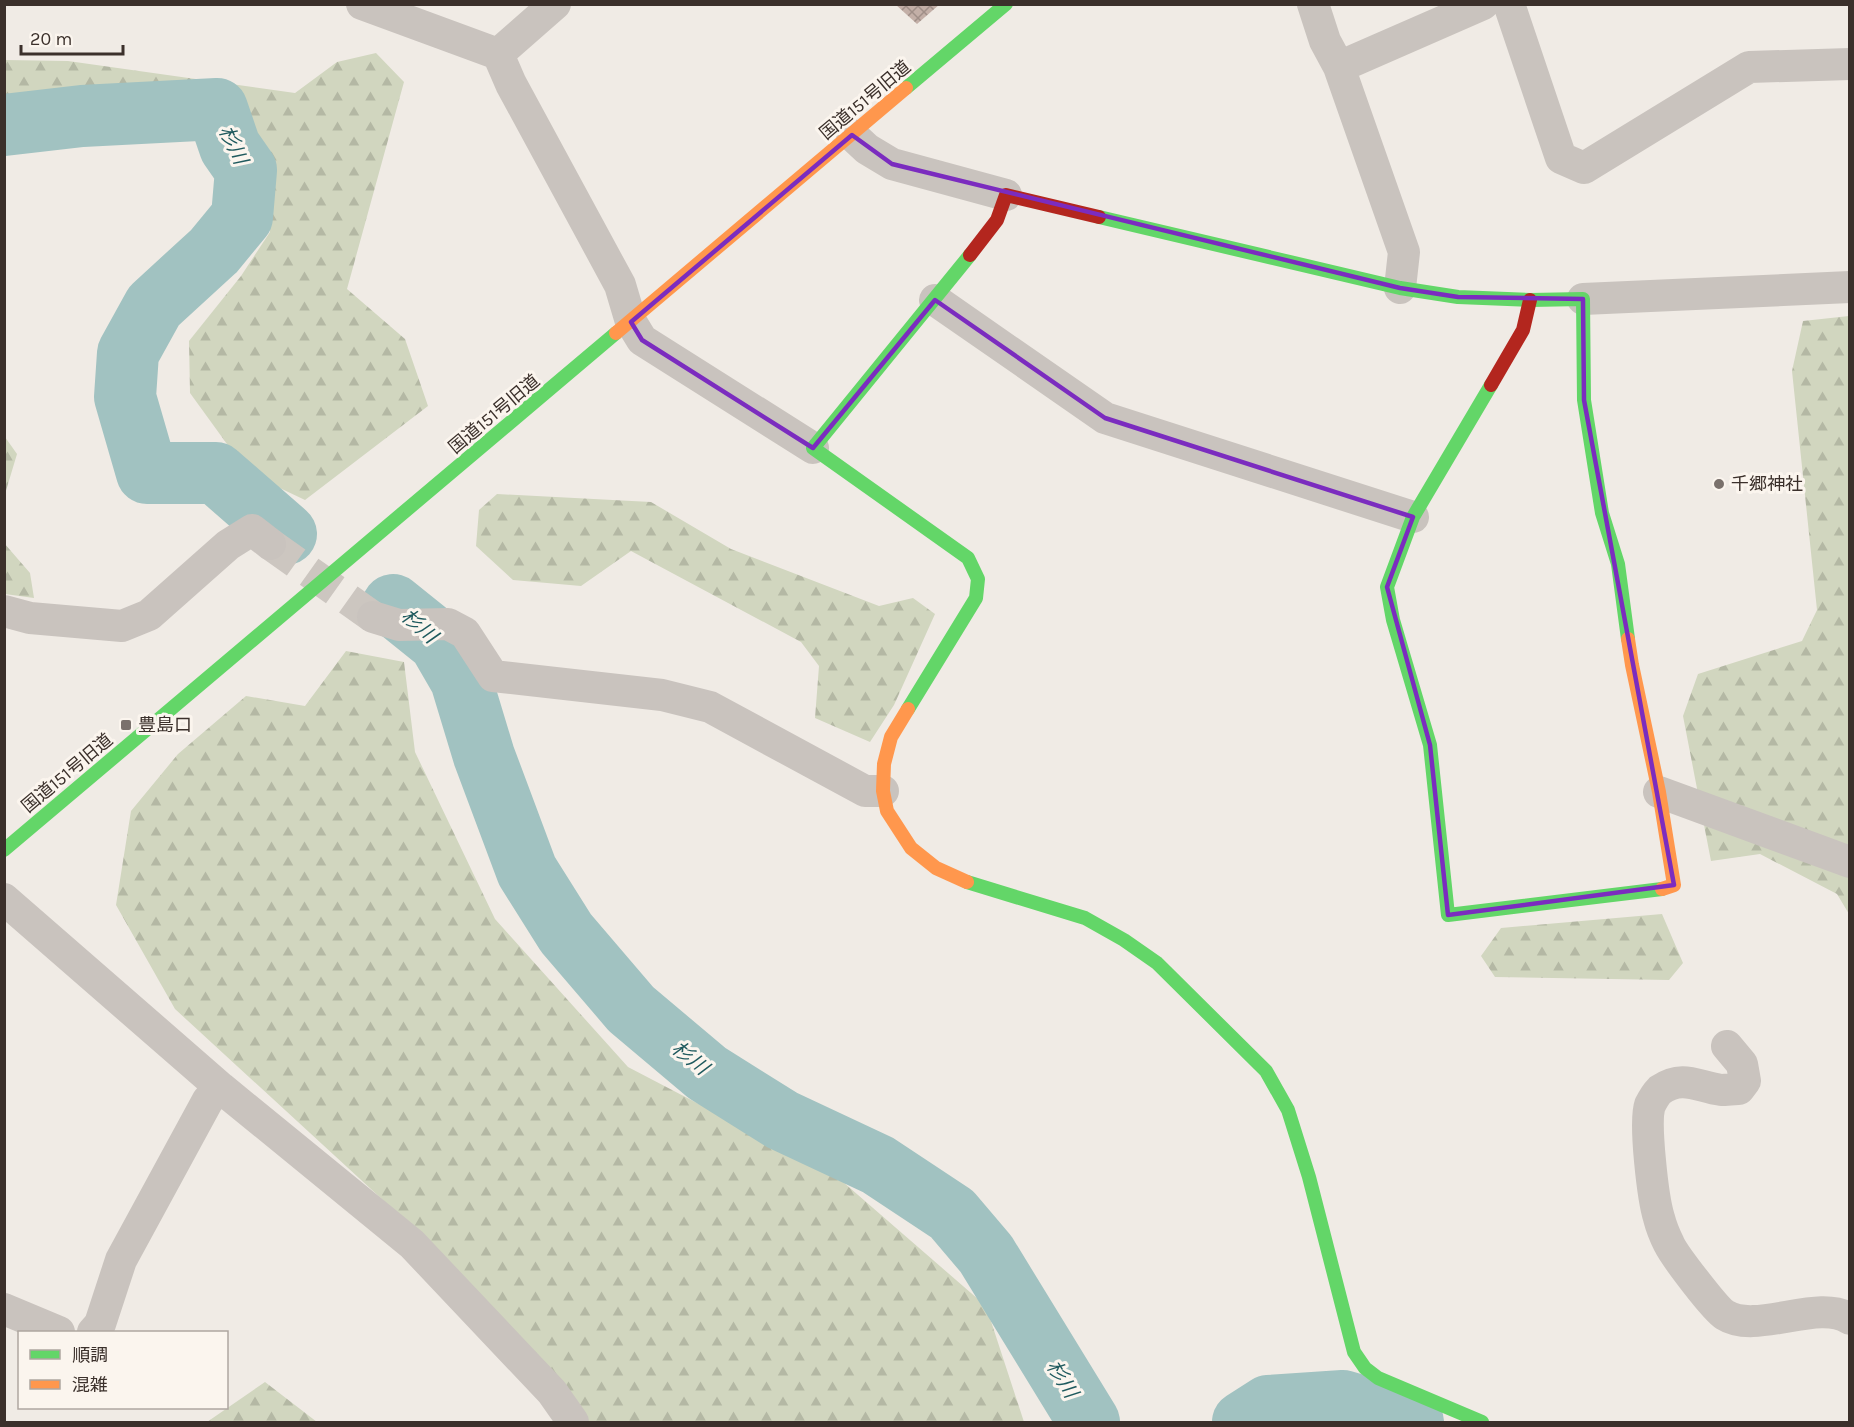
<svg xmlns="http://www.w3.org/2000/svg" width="1854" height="1427" font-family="Karla,'Noto Sans JP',sans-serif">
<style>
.forest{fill:url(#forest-firs)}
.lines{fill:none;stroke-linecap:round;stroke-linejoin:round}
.river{stroke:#a1c2c1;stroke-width:62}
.building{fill:url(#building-cross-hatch)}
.street-tunnel{stroke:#ccc6c0;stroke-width:32;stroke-dasharray:32 16;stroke-linecap:butt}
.street{stroke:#c9c3be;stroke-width:32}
.fast{stroke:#63d668;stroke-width:14}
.slow{stroke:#ff974d;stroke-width:14}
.jam{stroke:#b3261e;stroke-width:14}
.marked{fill:none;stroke:#7b2cbf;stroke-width:4.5;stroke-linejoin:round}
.poi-dot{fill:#7a716c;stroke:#fbf5ee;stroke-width:2}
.labels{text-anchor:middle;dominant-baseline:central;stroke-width:6;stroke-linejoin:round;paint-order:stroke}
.street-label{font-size:18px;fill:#3b302b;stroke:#fbf5ee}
.poi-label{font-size:18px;fill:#3b302b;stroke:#fbf5ee;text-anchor:start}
.water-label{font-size:20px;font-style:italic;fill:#1f5a5e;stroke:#fbf5ee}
</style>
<defs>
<pattern id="forest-firs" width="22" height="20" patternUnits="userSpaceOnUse" patternTransform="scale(1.5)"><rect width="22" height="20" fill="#d1d6bf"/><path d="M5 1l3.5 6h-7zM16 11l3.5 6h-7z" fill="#b4b8a4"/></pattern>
<pattern id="building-cross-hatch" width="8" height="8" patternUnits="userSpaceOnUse" patternTransform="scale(1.5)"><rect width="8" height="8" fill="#c3afa7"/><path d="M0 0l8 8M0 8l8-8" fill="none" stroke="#a08f88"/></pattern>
</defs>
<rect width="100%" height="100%" fill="#f0ebe5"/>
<path class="forest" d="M376,53L404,82L347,289L405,339L428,406L305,500L248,473L190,393L189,341L241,276L270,232L266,167L251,117L206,96L5,110V60L68,61L295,93L337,62Z
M1849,316V914L1837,894L1760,854L1711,861L1683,716L1698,674L1802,641L1817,610L1792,371L1803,321Z
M5,437L17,454L5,494Z
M497,494L651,502L731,549L879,606L913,598L935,614L894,705L870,742L815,718L819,666L801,642L631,551L581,586L513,580L476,546L479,510Z
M4,543L30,573L34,598L5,594Z
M346,651L404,662L415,752L495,919L628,1067L835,1175L986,1306L1024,1422H577L422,1236L175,1009L116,905L131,811L178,754L246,696L305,706Z
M1662,914L1683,963L1669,980L1495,977L1481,956L1501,928Z
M265,1382L317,1422H207Z"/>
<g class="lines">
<path class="river" d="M4,125L82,116L217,109L230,147L246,170L242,217L214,251L154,306L128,353L125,397L147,473H216L286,534
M393,605L439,642L461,680L484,756L527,871L566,933L631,1009L707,1073L782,1120L878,1165L952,1214L986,1254L1089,1422
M1243,1422L1268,1406L1343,1401L1399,1417L1413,1422"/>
</g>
<path class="building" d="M895,4H940L917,24Z"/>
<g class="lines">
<path class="street-tunnel" d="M270,544L373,617"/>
<path class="street" d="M362,4L498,54
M555,4L498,54L511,84L620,285L631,322L642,340L813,448
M1313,4L1325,41L1339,67
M1509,4L1561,158L1584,168L1749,67L1850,64
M852,135L867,149L892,164L1006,195
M1400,288L1404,252L1339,67L1483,4
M1583,299L1850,287
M935,300L1105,418L1413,517
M4,611L30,618L122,626L149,615L228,545L252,530L270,544
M373,617L399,625L448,624L465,633L493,676L662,695L710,707L865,791H883
M1659,792L1850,862
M4,899L221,1088L412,1244L552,1392L573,1422
M1727,1046L1742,1064L1745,1081L1739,1089C1733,1089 1727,1090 1721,1090C1698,1087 1683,1074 1660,1090C1657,1093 1652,1101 1650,1105C1644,1122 1653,1199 1659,1218C1661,1226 1665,1236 1669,1244C1674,1255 1715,1309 1725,1315C1756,1335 1819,1298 1850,1319
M4,1309L59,1332
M93,1332L100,1324L121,1260L208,1100L221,1088"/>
<path class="fast" d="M906,88L1006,4
M1099,217L1400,288L1458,297L1530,300L1583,299L1584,400L1602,513L1618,564L1628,639
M1491,385L1413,517L1387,587L1393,620L1430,745L1448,915L1662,889
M908,709L976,598L978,579L968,558L813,448L970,255
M4,850L616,333
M967,882L1085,918L1124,940L1157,963L1266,1071L1288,1110L1309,1177L1354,1352L1365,1368L1378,1378L1482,1422"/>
<path class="slow" d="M616,333L906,88
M1628,639L1632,665L1659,792L1674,885L1662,889
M908,709L891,737L884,764L883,791L887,811L911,848L936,868L967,882"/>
<path class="jam" d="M970,255L997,220L1006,195L1099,217
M1491,385L1523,330L1530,300"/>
</g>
<path class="marked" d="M852,135L892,164L1400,288L1458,297L1583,299L1584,400L1674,885L1448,915L1430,745L1387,587L1413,517L1105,418L935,300L813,448L642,340L631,322Z"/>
<g class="poi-dot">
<circle cx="1719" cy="484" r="6"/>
<rect x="120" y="719" width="12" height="12" rx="3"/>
</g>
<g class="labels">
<g class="street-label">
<text transform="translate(865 100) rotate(-40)">国道151号旧道</text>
<text transform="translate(494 414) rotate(-40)">国道151号旧道</text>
<text transform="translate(67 773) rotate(-40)">国道151号旧道</text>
</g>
<g class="poi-label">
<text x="1731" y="484">千郷神社</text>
<text x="138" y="725">豊島口</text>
</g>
<g class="water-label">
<text transform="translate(233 145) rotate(64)">杉川</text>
<text transform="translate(419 626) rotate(41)">杉川</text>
<text transform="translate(690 1058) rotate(39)">杉川</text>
<text transform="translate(1062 1379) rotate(58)">杉川</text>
</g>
</g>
<rect width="1854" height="1427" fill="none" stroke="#3b302b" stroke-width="12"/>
<rect x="18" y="1331" width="210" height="78" fill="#fbf5ee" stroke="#aea6a0" stroke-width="1.5"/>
<rect x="30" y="1350" width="30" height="9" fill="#63d668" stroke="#aea6a0" stroke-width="1.5"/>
<text x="72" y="1361" font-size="18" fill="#3b302b">順調</text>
<rect x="30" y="1380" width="30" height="9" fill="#ff974d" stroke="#aea6a0" stroke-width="1.5"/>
<text x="72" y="1391" font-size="18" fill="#3b302b">混雑</text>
<path d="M21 45v9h102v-9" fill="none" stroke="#3b302b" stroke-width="3"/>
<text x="30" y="45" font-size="18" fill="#3b302b" stroke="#fbf5ee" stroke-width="4.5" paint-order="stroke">20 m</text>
</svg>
